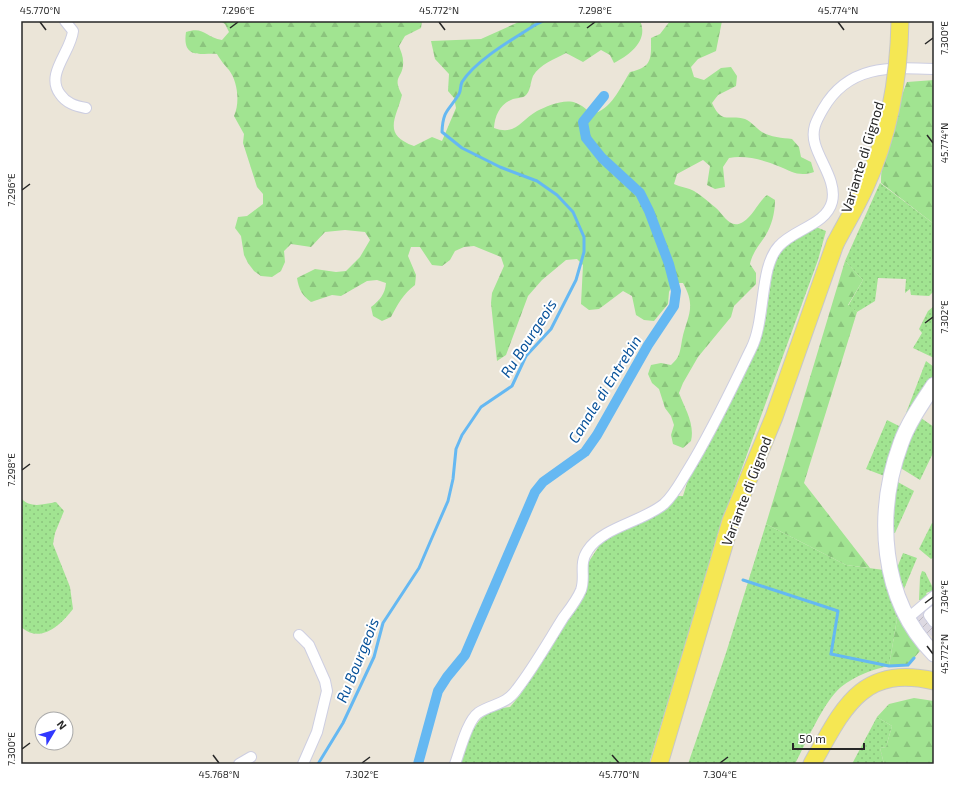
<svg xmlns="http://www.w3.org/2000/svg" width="955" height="785" font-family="'Exo 2',sans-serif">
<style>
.industrial{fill:url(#industrial-furrows)}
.grass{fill:url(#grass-dots)}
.forest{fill:url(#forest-firs)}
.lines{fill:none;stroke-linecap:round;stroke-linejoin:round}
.stream{stroke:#65b8f2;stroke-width:3}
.canal{stroke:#65b8f2;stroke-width:10}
.street-casing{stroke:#cdcee1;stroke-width:12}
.secondary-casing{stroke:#cdcee1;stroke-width:17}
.primary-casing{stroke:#c7c7c7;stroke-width:19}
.street{stroke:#fff;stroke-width:10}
.secondary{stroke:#fff;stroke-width:15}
.primary{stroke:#f5e753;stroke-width:17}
.primary-bridge-casing{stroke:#c7c7c7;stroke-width:19;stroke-linecap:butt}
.primary-bridge{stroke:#f5e753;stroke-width:17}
.ticks{fill:none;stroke:#272727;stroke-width:1.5}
.labels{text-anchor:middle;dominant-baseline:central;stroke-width:4;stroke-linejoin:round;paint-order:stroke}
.street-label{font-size:14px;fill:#272727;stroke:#fff}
.water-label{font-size:15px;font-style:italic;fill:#08529a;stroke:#fff}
.neatline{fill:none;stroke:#272727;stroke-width:1.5}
.ticks-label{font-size:10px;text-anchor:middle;fill:#272727}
</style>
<defs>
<pattern id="industrial-furrows" width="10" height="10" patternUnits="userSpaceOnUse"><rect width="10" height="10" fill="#ddd9e2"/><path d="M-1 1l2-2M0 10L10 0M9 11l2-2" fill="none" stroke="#bebac2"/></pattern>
<pattern id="grass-dots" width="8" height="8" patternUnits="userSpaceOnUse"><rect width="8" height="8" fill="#a1e491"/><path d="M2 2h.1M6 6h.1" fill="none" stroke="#8bc47d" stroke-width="1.8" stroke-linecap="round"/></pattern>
<pattern id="forest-firs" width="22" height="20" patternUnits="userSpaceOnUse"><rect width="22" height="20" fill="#a1e491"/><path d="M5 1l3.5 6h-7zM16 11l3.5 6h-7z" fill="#8bc47d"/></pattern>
</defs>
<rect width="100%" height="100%" fill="#ebe5d8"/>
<path class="industrial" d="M934,598V638L908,618Z"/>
<path class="grass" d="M880,183L934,224V259H932L934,261V291L929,296L911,295L910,289L905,293L906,279L878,278L875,301L857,312L848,306L863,280L845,261Z
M816,227L826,231L818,260L727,509L649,764H461C470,735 475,709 510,707L520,695L586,592V566L599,546V541C628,530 654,516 677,496H683L688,480L758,344L765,323L774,261L780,250L800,235Z
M934,306V358L913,348L922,333L919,329L928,311Z
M926,361L934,367C934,383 920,404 906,413Z
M921,418L934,427V451L920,480L899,467L907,443Z
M887,420L903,428L887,477L866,469Z
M896,481L914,491L895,533H893Z
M21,498C30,509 44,504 56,502L64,511L55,533L53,544L70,587L73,609C60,626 40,644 21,627Z
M932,523L934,524V557L931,559L919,549Z
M766,524L846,565L884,570L897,619L889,666C873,669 855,676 841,687C824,701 806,743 795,764H688L726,653Z
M903,553L917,558L904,589L897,568Z
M922,571L925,572L934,590L926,593L928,596L926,600H919L920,577Z
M877,717L892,726L886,747L880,748L884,764H852Z"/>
<path class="forest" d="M220,21H422L421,28L405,36L399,46C401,52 404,58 403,65C402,79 392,76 402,95C396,119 382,134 414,146L432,137L442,141L456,108L454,98L448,91L449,74L435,59L431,41L481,39L521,21H640C649,40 630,55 614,63L610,55L601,50L583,62L566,53C555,59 540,64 533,76C530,83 531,91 525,96C522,98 516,98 513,99C500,104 495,115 494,128C516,136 521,120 537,111C547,106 565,98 576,103C582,105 587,110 592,114C611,110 620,88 630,72C653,67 651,58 651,38L660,34L670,21H722L716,51L698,59L691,67L694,77L704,80L721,68L731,67L737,76L736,86L718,95L712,103C722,125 728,114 745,119C752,122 756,128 762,132C770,137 783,138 792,139L799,147L801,157L811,162L814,172C799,177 793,172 778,166C764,160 745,155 729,158L723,167L725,187L715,189L707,185L710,166L703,160L677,174L674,184C680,187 689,188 694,191C702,196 710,203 716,208C724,215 730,230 743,222C753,216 758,202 767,195L775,200C775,210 773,221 768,231C762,243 753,250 750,264L756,273V284L734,306L731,317L698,357L683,383L679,393C685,409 695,424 691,441L683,448L673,444L671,435L674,425L671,416L665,408L659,389L652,383L648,374L651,365L661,363L671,365C680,357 680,352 682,340C687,316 697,308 683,283H673L669,292L668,304L654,321L644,320L636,315L632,296L623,291L599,309L589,310L581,304L583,265L577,259L566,260L542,280L528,296L506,355L497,361L491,303L492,293L504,266L501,257L474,246L464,247L455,251L450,260L442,266L432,265L420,247H411L408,256L416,275L415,285C403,294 398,304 391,317L382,321L373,316L371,307C380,300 385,294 386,283L377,280L367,281L341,296L332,295L311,302C302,295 299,290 297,278L315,269L336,272L346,271L360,257L370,240L365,232L345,230L325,232L311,247L291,244L284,251L285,262L281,271L272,277L261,276L254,271L248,263L244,255L241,236L235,228L238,217L247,216L263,204V194L257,187L243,143L244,134L234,116C240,103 238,82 229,70C224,64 221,61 217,54C200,53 182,59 186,32C204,26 205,37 222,40L229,32L225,24Z
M934,80V224L881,183C881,151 895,112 907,82Z
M845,261L863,280L848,305L857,312L804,483L870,568L846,565L766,524Z
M893,603L925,645L908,665L889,666L897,619Z
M914,698L934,701V764H884L880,748L886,747L892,726L877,717L889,704Z"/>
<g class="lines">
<path class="stream" d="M743,580L838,611L831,654L889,666L908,665L914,658
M318,764L343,723L374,657L383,623L419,568L431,540L448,501L453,479L456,449L462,435L481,407L512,386L526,356L551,329L576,280L584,252V237L573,212L557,195L537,181L500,167L462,148L442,132C443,109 449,111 459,94C461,91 460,86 462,82C476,60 513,39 535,25L543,21"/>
<path class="canal" d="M418,764L438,691L447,677L465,655L535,492L543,482L585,452L597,435L648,345L674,306L676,291L669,264L649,211L640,193L602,158L586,138L583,122L604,96"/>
<defs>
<path id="street" d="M65,21L73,31C71,52 45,74 60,94C66,103 75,106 86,108
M934,611L929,615L934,622
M908,618L934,596
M299,635L309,645L325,681L327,691L317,732L303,764
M239,764L251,757
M455,764C460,751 467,721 478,713C493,703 505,706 517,689C534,667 548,642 563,618C569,610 577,600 581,590C586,576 578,564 588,550C603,527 642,522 664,504C674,495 681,481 688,470C712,431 731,390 751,349C766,320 759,267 779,246C794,229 826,225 832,202C837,182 820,162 815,144C811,130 816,121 823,109C848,65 889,67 934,69"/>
<path id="secondary" d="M934,385C922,403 908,423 901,443C875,513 880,599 934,654"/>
<path id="primary" d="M659,764L731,521L774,417L835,244
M812,764C843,709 861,664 934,681"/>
</defs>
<use href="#street" class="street-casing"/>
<use href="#secondary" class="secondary-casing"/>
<use href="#primary" class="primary-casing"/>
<use href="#street" class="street"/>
<use href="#secondary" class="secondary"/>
<use href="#primary" class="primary"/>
<defs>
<path id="primary-bridge" d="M835,244C845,225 856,207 865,187C889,135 899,78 900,21"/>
</defs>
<use href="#primary-bridge" class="primary-bridge-casing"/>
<use href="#primary-bridge" class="primary-bridge"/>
</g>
<path class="ticks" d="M40,22L46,30M439,22L445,30M838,22L844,30M230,28L238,22M587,28L595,22M925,44L933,38M927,135L933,143M22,190L30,184M925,323L933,317M22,470L30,464M925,603L933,597M927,646L933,654M22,749L30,743M213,755L219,763M612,755L619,763M362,763L370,757M720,763L728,757"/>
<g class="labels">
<g class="street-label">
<text transform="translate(862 157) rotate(-73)">Variante di Gignod</text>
<text transform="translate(746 491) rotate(-69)">Variante di Gignod</text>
</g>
<g class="water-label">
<text transform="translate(528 338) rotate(-57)">Ru Bourgeois</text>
<text transform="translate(604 389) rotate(-58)">Canale di Entrebin</text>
<text transform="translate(357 660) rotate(-68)">Ru Bourgeois</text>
</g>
</g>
<rect width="955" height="785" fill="none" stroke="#ffffff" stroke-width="44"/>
<g transform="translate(54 731) rotate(52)"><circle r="19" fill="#ffffff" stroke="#a9a9a9"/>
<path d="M0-3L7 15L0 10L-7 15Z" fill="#3138ff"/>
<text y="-6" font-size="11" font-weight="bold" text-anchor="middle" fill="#272727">N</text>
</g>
<path d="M793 743v6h71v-6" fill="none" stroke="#272727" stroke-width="2"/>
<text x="799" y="743" font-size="12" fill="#272727" stroke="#ffffff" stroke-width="3" paint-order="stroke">50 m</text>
<rect x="22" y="22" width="911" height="741" class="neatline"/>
<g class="ticks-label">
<text x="40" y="14">45.770°N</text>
<text x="238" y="14">7.296°E</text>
<text x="439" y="14">45.772°N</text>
<text x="595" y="14">7.298°E</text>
<text x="838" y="14">45.774°N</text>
<text transform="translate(944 38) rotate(-90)" y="4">7.300°E</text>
<text transform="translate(944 143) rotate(-90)" y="4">45.774°N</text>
<text transform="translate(11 190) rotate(-90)" y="4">7.296°E</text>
<text transform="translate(944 317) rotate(-90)" y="4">7.302°E</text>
<text transform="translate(11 470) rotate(-90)" y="4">7.298°E</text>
<text transform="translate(944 597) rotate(-90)" y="4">7.304°E</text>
<text transform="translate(944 654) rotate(-90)" y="4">45.772°N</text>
<text transform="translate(11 749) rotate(-90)" y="4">7.300°E</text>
<text x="219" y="778">45.768°N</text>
<text x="362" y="778">7.302°E</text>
<text x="619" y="778">45.770°N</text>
<text x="720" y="778">7.304°E</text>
</g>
</svg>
